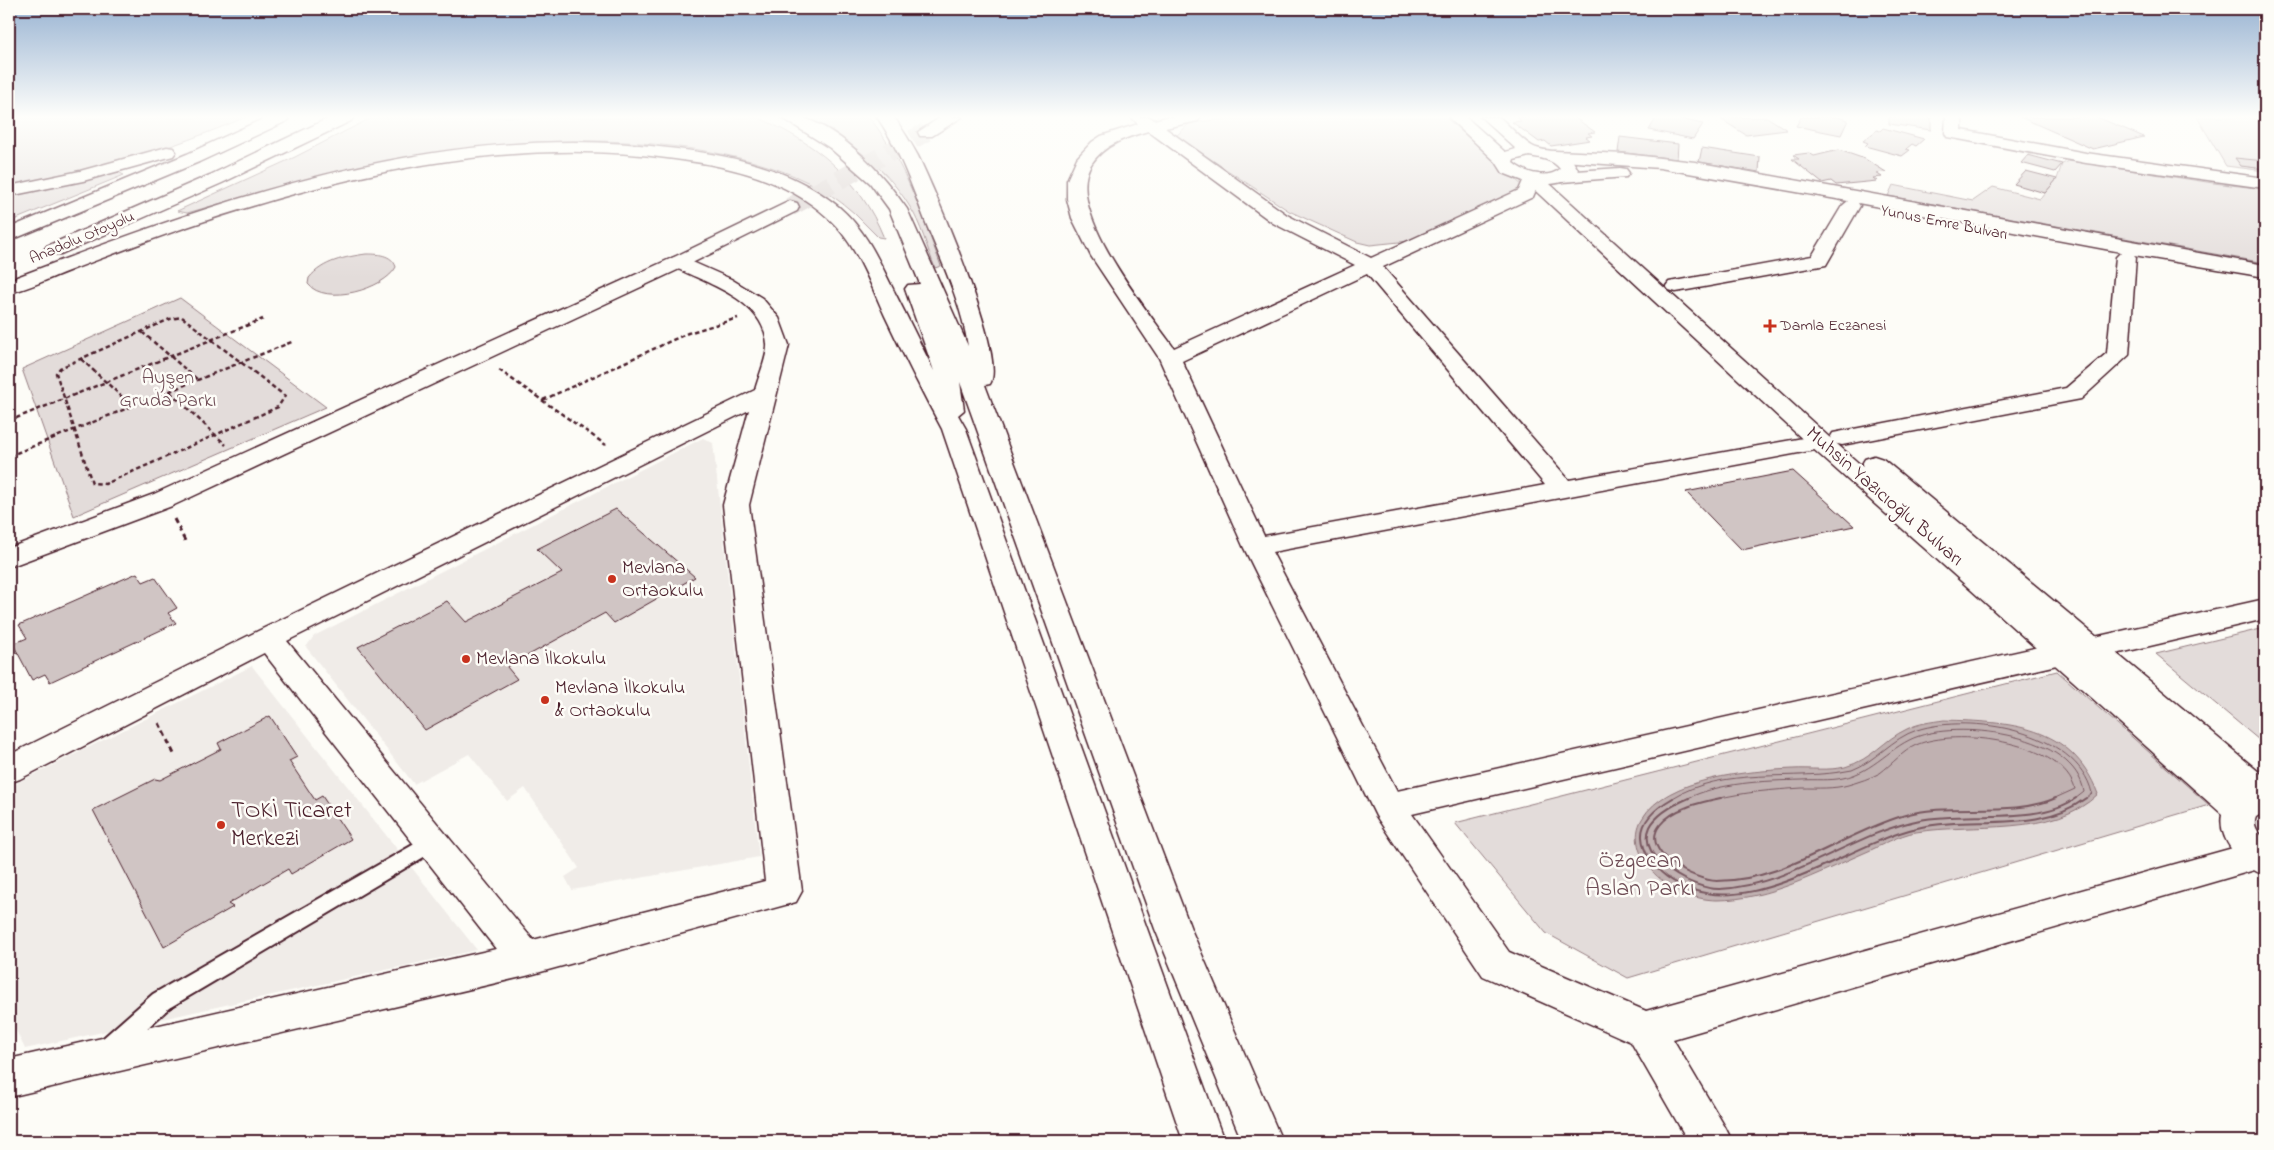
<svg xmlns="http://www.w3.org/2000/svg" width="2274" height="1150" font-family="'Indie Flower',sans-serif">
<style>
.built{fill:#f0ece8}
.green{fill:#e3dcda;stroke:#967e82}
.water{fill:#c0b1b1;stroke:#91777b}
.lines{fill:none;stroke-linecap:round;stroke-linejoin:round}
.shore-far1{stroke:#795961;stroke-width:1}
.shore{stroke:#795961;stroke-width:2}
.building{fill:#d0c5c4;stroke:#4a1f2b}
.secondary-tunnel{stroke:#d9d0ce;stroke-width:19;stroke-dasharray:19 9;stroke-linecap:butt}
.lane-casing{stroke:#4a1f2b;stroke-width:4}
.street-casing{stroke:#4a1f2b;stroke-width:3}
.secondary-casing{stroke:#4a1f2b;stroke-width:3}
.primary-casing{stroke:#4a1f2b;stroke-width:3}
.highway-casing{stroke:#4a1f2b;stroke-width:3}
.path-far1{stroke:#4a1f2b;stroke-width:2.5;stroke-dasharray:4.5 3;stroke-linecap:butt}
.path{stroke:#4a1f2b;stroke-width:3;stroke-dasharray:5.5 4;stroke-linecap:butt}
.lane{fill:#fdfcf7;fill-rule:evenodd}
.street{fill:#fdfcf7;fill-rule:evenodd}
.secondary{fill:#fdfcf7;fill-rule:evenodd}
.primary{fill:#fdfcf7;fill-rule:evenodd}
.highway{fill:#fdfcf7;fill-rule:evenodd}
.poi-dot{fill:#c8321e;stroke:#fdfcf7;stroke-width:2}
.labels{text-anchor:middle;dominant-baseline:central;stroke-width:5;stroke-linejoin:round;paint-order:stroke}
.far-street-label{font-size:16px;fill:#4a1f2b;stroke:#fdfcf7}
.far-poi-label{font-size:16px;fill:#4a1f2b;stroke:#fdfcf7;text-anchor:start}
.park-label{font-size:20px;fill:#704e57;stroke:#fdfcf7}
.street-label{font-size:20px;fill:#4a1f2b;stroke:#fdfcf7}
.poi-label{font-size:20px;fill:#4a1f2b;stroke:#fdfcf7;text-anchor:start}
.near-poi-label{font-size:24px;fill:#4a1f2b;stroke:#fdfcf7;text-anchor:start}
.near-park-label{font-size:24px;fill:#704e57;stroke:#fdfcf7}
</style>
<rect width="100%" height="100%" fill="#fdfcf7"/>
<filter id="ink" filterUnits="userSpaceOnUse"><feTurbulence type="fractalNoise" baseFrequency=".02" numOctaves="2"/><feDisplacementMap in="SourceGraphic" scale="10" xChannelSelector="R" yChannelSelector="G"/><feConvolveMatrix kernelMatrix="1 2 1 2 8 2 1 2 1" color-interpolation-filters="sRGB"/></filter>
<g filter="url(#ink)">
<path class="built" d="M703,438L713,443L759,857L572,890L565,877L579,868L525,788L507,801L469,754L414,784L306,647L314,636Z
M252,666L477,950L25,1049L9,1016V787Z"/>
<path class="green" d="M9,117H246C170,149 90,175 9,186Z
M373,117H757C816,143 859,177 884,238L878,237C870,229 862,221 854,213C800,164 712,149 642,143C483,131 339,169 187,213L177,211L295,157Z
M805,117H869C904,160 922,215 941,266L935,268C927,248 921,224 910,207C883,163 849,142 805,117Z
M1239,117H1445L1524,187L1409,241L1370,245L1357,242L1289,211L1176,136L1190,123Z
M2197,117H2245L2265,120V171L2226,166Z
M2070,161L2213,183L2265,189V263L1888,196L1893,185L1973,201L1993,187L2040,199L2057,179L2062,164Z
M118,172L124,175L9,222V195Z
M366,254C377,254 392,254 396,267C385,289 325,306 308,284L309,278C323,261 345,257 366,254Z
M180,298L326,407L74,516L22,369Z
M2265,628V745L2156,654Z
M2057,671L2209,805L1628,978L1546,933L1455,823Z"/>
<path class="water" d="M1944,720C2009,722 2072,724 2098,794C2055,837 1972,823 1916,832C1898,835 1881,846 1864,853C1818,873 1768,900 1717,900C1693,900 1667,888 1651,870C1639,856 1632,836 1642,819C1666,777 1750,771 1793,769C1810,768 1828,771 1845,767C1873,759 1883,740 1907,729C1919,723 1931,722 1944,720Z"/>
<g class="lines">
<path class="shore-far1" d="M1671,799C1725,765 1793,782 1852,770C1876,761 1892,738 1917,730C1969,713 2077,730 2092,793L2085,799
M1686,799C1720,782 1764,781 1802,780C1815,779 1830,781 1843,778C1874,772 1891,745 1919,736C1963,721 2075,734 2084,792L2075,799
M1716,799C1745,792 1773,790 1802,788C1817,788 1834,789 1848,785C1858,782 1871,778 1880,773C1892,764 1903,751 1916,745C1955,728 2057,740 2074,786L2075,789L2053,799"/>
<path class="shore" d="M1673,798C1659,806 1641,819 1642,837C1643,855 1654,867 1667,877C1741,931 1843,845 1917,828C1971,815 2039,834 2086,798
M1689,798C1675,804 1657,813 1650,827C1635,860 1695,890 1720,889C1793,885 1851,834 1920,820C1965,811 2039,825 2076,798
M1721,798C1702,802 1673,808 1660,825C1638,853 1696,881 1717,881C1785,881 1840,835 1902,816C1950,801 2009,818 2056,798"/>
</g>
<path class="building" d="M1517,117H1574L1595,132L1588,133L1592,136L1586,137L1590,140L1551,146L1545,141L1539,142L1512,122L1521,121Z
M1657,117H1671L1703,124L1693,139L1649,130Z
M1767,117L1787,130L1746,135L1719,118Z
M1801,117H1837L1848,120L1841,135L1796,126Z
M1889,117H1931V130L1889,124Z
M2020,117H2097L2144,137L2093,149Z
M1883,128L1924,139L1916,146L1912,144L1906,149L1910,150L1902,156L1865,146L1868,143L1863,141L1877,130L1880,131Z
M1620,137L1678,144L1677,159L1618,152Z
M1702,148L1760,157L1759,172L1699,162Z
M1839,150L1865,159L1886,172L1876,173L1882,177L1873,178L1877,181L1836,185L1831,181L1822,183L1792,159H1799L1793,155L1809,153L1814,156Z
M2028,155L2062,164L2055,172L2021,163Z
M2235,158L2265,161V169L2241,166Z
M2026,171L2057,179L2045,193L2014,184Z
M1793,471L1854,526L1742,550L1686,492Z
M616,509L695,577L614,623L605,613L507,667L517,679L425,730L358,647L447,601L466,622L562,573L537,549Z
M137,573L143,582L155,577L177,608L168,613L176,623L50,682L45,674L32,680L13,644L27,638L19,625Z
M270,716L297,757L289,761L315,800L322,796L351,839L291,874L288,869L228,904L233,907L164,947L93,810L155,779L160,780L221,749L218,743Z"/>
<g class="lines">
<path class="secondary-tunnel" d="M790,207L926,132"/>
<defs>
<path id="lane" d="M432,834L439,836L442,842L439,848L169,1008L118,1055L110,1058L102,1055L99,1047L102,1039L153,994Z"/>
<path id="street" d="M1131,117H1150L1154,120L1166,117H1200L1198,121L1165,128L1287,215L1371,258L1519,190L1526,174H1538L1541,178L1533,197L1383,267L1569,480L1820,435L1829,437L1832,442L1829,447L1820,449L1272,552L1397,791L2061,642L2071,645L2076,653L2071,661L2061,664L1412,814L1509,952L1646,1011L2258,841L2265,843V867L1673,1039L1725,1127L1732,1141H1688L1631,1042L1483,976L1376,816L1243,546L1159,358L1091,256L1072,218L1067,199V180L1077,158L1092,142L1101,136L1138,124ZM1148,131L1273,223L1355,265L1174,348C1148,311 1061,207 1092,163C1105,144 1127,137 1148,131ZM1367,274L1545,485L1264,536L1182,361Z
M1946,117H1962V130L2086,153L2265,178V188L2086,163L1953,138L1947,137L1945,133Z
M1555,151L1625,154L1695,162L2265,265V277L2134,255L2136,257L2129,355L2081,399L1842,445L1833,443L1830,438L1833,433L2066,388L2107,353L2116,257L2121,252L1858,203L1860,206L1826,265L1676,292L1669,290L1666,286L1669,282L1812,256L1842,206L1848,201L1660,168L1549,160L1546,156L1549,152Z
M1620,168L1626,169L1629,173L1626,177L1562,182L1556,181L1553,177L1556,173L1562,172Z
M679,256L731,279L762,298L779,318L789,345L749,505L802,891L796,902L526,976L9,1097V1059L496,949L264,653L20,779L9,783V755L258,631L755,390C758,378 768,355 767,344C764,299 705,283 672,266L669,262L672,258ZM749,410L723,505L765,881L533,940L287,641Z
M2265,599V619L2090,660L2080,657L2075,649L2080,641L2090,638Z"/>
<path id="secondary" d="M941,117H962L932,136H920L918,132Z
M790,201L797,203L799,207L797,211L686,266L172,506L9,567V548L154,494L672,258Z"/>
<path id="primary" d="M1448,117H1466L1505,152L1516,149L1481,117H1499C1510,126 1520,139 1532,146C1548,155 1566,144 1578,170C1571,180 1562,183 1550,184L1829,437L1863,467L1862,464L1865,459L1874,456L1883,459L2265,777V812L2256,817C2252,826 2259,833 2265,839V875C2243,868 2217,840 2222,814L1811,447L1526,182L1503,173L1496,162ZM1529,156C1539,158 1553,159 1560,169C1547,180 1525,173 1513,163L1514,160Z"/>
<path id="highway" d="M267,117H289L287,121L199,162L9,241V228L187,154Z
M331,117H353L351,121L222,183L61,254H47L44,250L47,246L210,175Z
M781,117C788,117 797,116 804,118C846,133 883,174 907,209L968,346C962,307 945,269 930,233C914,193 902,153 877,117H894C903,130 911,143 918,156C934,189 1008,358 990,384L985,385L1191,929L1282,1141H1242L1155,929L960,382L964,410L958,415L966,429L1224,1141H1183L942,429C922,392 903,354 885,316C869,281 856,243 827,217C786,179 729,166 675,159C507,135 343,174 184,228C146,241 108,256 71,270C50,278 30,288 9,293V280C221,199 446,117 677,149C734,156 793,169 839,207C867,231 880,263 896,295C909,320 921,346 934,371L905,289L908,285L920,284L889,209L870,183L830,148Z
M167,147L173,148L176,152L173,156L83,181L9,196V186L80,171Z"/>
</defs>
<use href="#lane" class="lane-casing"/>
<use href="#street" class="street-casing"/>
<use href="#secondary" class="secondary-casing"/>
<use href="#primary" class="primary-casing"/>
<use href="#highway" class="highway-casing"/>
<path class="path-far1" d="M182,317L285,396L278,407L105,484L92,483L56,373L60,368L170,319Z
M142,332L198,380
M81,359L133,407
M499,370L606,445
M170,392L226,445
M543,400L688,333L738,318
M9,421L263,319
M9,456L294,341"/>
<path class="path" d="M174,519L185,541
M159,723L175,756"/>
<use href="#lane" class="lane"/>
<use href="#street" class="street"/>
<use href="#secondary" class="secondary"/>
<use href="#primary" class="primary"/>
<use href="#highway" class="highway"/>
</g>
</g>
<linearGradient id="sky" x2="0" y2="1"><stop stop-color="#98b3d2"/><stop offset="0.42" stop-color="#fefefb"/><stop offset="1" stop-color="#fefefb" stop-opacity="0"/></linearGradient>
<rect width="2274" height="278" fill="url(#sky)"/>
<g class="poi-dot">
<path d="M1767.5 318.5h5v5h5v5h-5v5h-5v-5h-5v-5h5z"/>
<circle cx="612" cy="579" r="5"/>
<circle cx="466" cy="659" r="5"/>
<circle cx="545" cy="700" r="5"/>
<circle cx="221" cy="825" r="5"/>
</g>
<g class="labels">
<g class="far-street-label">
<text transform="translate(1944 223) rotate(11)">Yunus Emre Bulvarı</text>
<text transform="translate(82 238) rotate(-23)">Anadolu Otoyolu</text>
</g>
<g class="far-poi-label">
<text x="1780" y="326">Damla Eczanesi</text>
</g>
<g class="park-label">
<text x="168" y="378">Ayşen<tspan x="168" dy="23">Gruda Parkı</tspan></text>
</g>
<g class="street-label">
<text transform="translate(1884 497) rotate(41)">Muhsin Yazıcıoğlu Bulvarı</text>
</g>
<g class="poi-label">
<text x="622" y="568">Mevlana<tspan x="622" dy="23">Ortaokulu</tspan></text>
<text x="476" y="659">Mevlana İlkokulu</text>
<text x="555" y="688">Mevlana İlkokulu<tspan x="555" dy="23">&amp; Ortaokulu</tspan></text>
</g>
<g class="near-poi-label">
<text x="231" y="811">TOKİ Ticaret<tspan x="231" dy="28">Merkezi</tspan></text>
</g>
<g class="near-park-label">
<text x="1640" y="861">Özgecan<tspan x="1640" dy="28">Aslan Parkı</tspan></text>
</g>
</g>
<rect width="2274" height="1150" fill="none" stroke="#fdfcf7" stroke-width="30"/>
<rect x="15" y="15" width="2244" height="1120" fill="none" stroke="#4a1f2b" stroke-width="2" filter="url(#ink)"/>
</svg>
